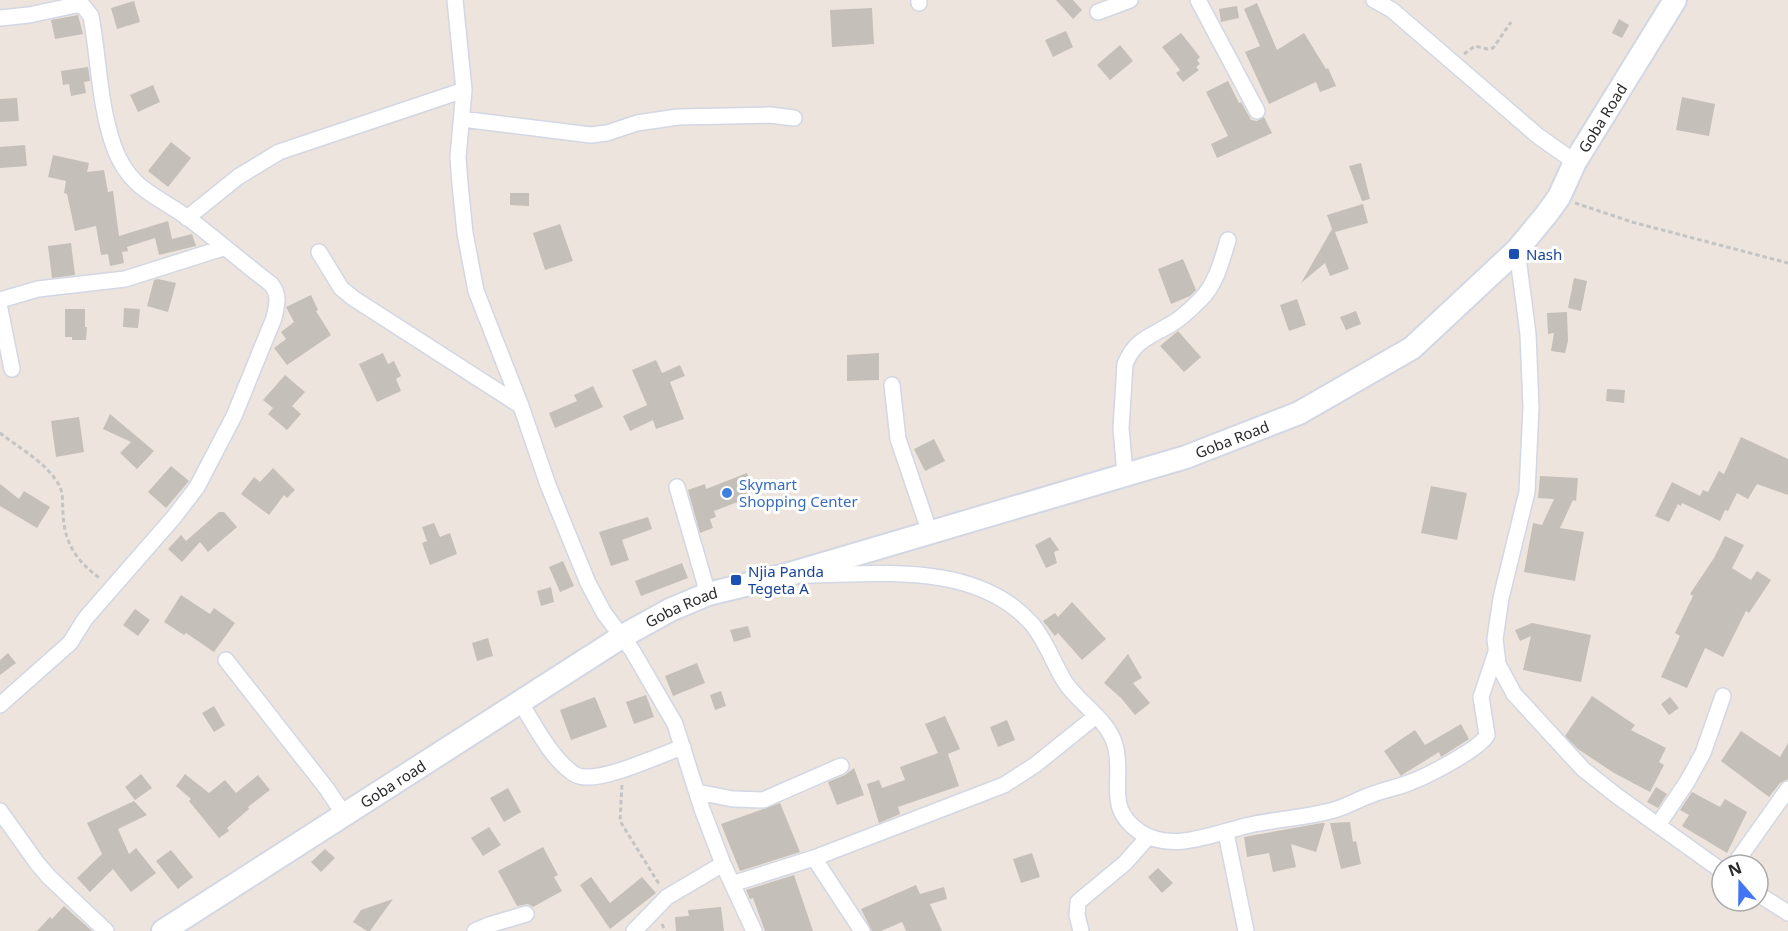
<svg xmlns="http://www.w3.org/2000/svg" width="1788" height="931" font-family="'Noto Sans',sans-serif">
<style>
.building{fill:#c5bfb9}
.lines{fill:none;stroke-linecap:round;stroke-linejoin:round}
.street-casing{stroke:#d2d7e3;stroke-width:18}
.secondary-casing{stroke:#d2d7e3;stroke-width:26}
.path{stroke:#c4c4c4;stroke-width:3;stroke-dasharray:4.5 3;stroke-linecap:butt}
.street{stroke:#fff;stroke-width:15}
.secondary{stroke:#fff;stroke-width:22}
.transit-dot{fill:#1a4fb4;stroke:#fff;stroke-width:2}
.shop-dot{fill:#3f7fe0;stroke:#fff;stroke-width:2}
.labels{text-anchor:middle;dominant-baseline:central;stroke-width:6;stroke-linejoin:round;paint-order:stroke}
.street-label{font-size:15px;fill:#2b2b2b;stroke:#fff}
.transit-label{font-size:15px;fill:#164399;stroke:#fff;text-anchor:start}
.shop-label{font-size:15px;fill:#366cbe;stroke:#fff;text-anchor:start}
</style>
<rect width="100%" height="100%" fill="#ece4dd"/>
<path class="building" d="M1056,0H1073L1082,10L1073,19Z
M134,1L140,22L117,29L111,8Z
M1257,3L1277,50L1304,33L1326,69L1328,68L1336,86L1320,92L1316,82L1269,104L1245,52L1260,46L1244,9Z
M1237,6L1239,18L1221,22L1219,9Z
M872,8L874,44L832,47L830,10Z
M78,15L83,34L55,39L51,20Z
M1619,19L1629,25L1622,38L1612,33Z
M1066,31L1073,47L1053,57L1045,40Z
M1181,33L1200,57L1197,60L1200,64L1196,67L1199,70L1183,82L1176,73L1180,70L1162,47Z
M1120,45L1133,61L1110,80L1097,65Z
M88,67L90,81L84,82L86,93L71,96L69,84L63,85L61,71Z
M1228,81L1239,103L1241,102L1251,120L1257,121L1264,117L1272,133L1217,158L1211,144L1228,136L1206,92Z
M153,85L160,102L138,112L130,95Z
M1682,97L1715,104L1709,136L1676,130Z
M17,98L19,121L0,122V99Z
M171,142L191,158L168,187L148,171Z
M25,145L27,166L0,168V147Z
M53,155L89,163L87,172L104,170L108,192L113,191L119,236L168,221L172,239L192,234L196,246L159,255L155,238L127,247L128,251L122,252L124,263L110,266L108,254L101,255L96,226L75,231L67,194L64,193L66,181L48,177Z
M1361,163L1370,199L1362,201L1349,166Z
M510,193H529V206L510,205Z
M1363,204L1368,223L1335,232L1349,269L1330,276L1325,263L1301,283L1332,229L1327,215Z
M560,224L573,261L545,270L533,233Z
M71,243L75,275L52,278L48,246Z
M1183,259L1196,290L1190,296L1171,304L1158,269Z
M1574,278L1587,281L1581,311L1568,308Z
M158,279L176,283L168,312L147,306L154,280Z
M311,295L318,310L316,311L331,335L287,365L274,348L286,339L281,332L294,322L286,307Z
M1297,299L1306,325L1289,331L1280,305Z
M124,308L140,309L138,328L123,327Z
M65,309H85V327H87L86,340H72V337H65Z
M1356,311L1361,324L1346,330L1340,317Z
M1567,312L1568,341L1565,353L1551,351L1554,333L1548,334L1547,313Z
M1178,331L1201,357L1184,372L1160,346Z
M383,353L388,364L394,361L401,376L396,379L401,391L377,402L359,364Z
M879,353V380L847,381V355Z
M656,360L662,373L680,365L685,376L670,382L684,419L656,429L653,420L630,431L623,416L647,405L632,370Z
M285,375L305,392L292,406L301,414L287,430L268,414L273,408L263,400Z
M593,386L603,407L555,428L549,413L577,401L574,395Z
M1607,389L1625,390L1624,403L1606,401Z
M110,414L154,451L137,469L120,453L131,442L103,429Z
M79,417L84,452L56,457L51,421Z
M1741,437L1788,459V495L1757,484L1748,499L1737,493L1728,511L1725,510L1720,521L1682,503L1681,506L1678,504L1669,522L1655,516L1672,482L1700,496L1703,490L1708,492L1719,471L1724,474Z
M934,439L945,461L925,471L914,449Z
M171,466L189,481L166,508L148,492Z
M273,468L295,490L287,498L284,495L269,515L241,494L254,477L260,482Z
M747,473L756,495L714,511L716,517L710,519L713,528L700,533L688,490L705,484L706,489Z
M1540,476L1578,478L1576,501L1573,500L1560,528L1584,532L1575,581L1524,572L1533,523L1542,525L1554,499L1538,498Z
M0,484L19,499L24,491L50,507L37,528L0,506Z
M1431,486L1467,493L1457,540L1421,533Z
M219,512H224L237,527L208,552L200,542L182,562L168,549L181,535L186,541Z
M648,517L652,529L622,540L629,560L611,566L599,532Z
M434,523L440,537L450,533L457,554L430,565L422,543L427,541L422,527Z
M1725,536L1744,545L1732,568L1751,580L1757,571L1771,580L1749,613L1746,611L1723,657L1705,648L1687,688L1661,677L1680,636L1675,633L1693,596L1690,594L1714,558Z
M1050,537L1059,550L1054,552L1057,563L1046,568L1035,545Z
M563,561L574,586L560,592L549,567Z
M682,563L688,578L641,596L635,581Z
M551,587L554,602L541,606L537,591Z
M181,595L210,614L214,608L235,623L214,652L186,633L184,635L164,622Z
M1072,602L1106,639L1082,660L1058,633L1055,636L1043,621L1055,613L1058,617Z
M135,609L150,620L138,636L123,625Z
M1532,623L1591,635L1581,682L1523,670L1531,636L1520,641L1515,630Z
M748,626L751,637L734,642L730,630Z
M488,638L493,656L477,661L472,643Z
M8,653L16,663L0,675V660Z
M1128,654L1142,678L1133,683L1150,703L1135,715L1121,698L1104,683Z
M697,663L705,683L673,696L665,676Z
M721,691L726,706L715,710L710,695Z
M646,695L654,717L634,724L626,702Z
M1592,696L1635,725L1631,730L1666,748L1659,762L1664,765L1650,792L1614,773L1578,749L1565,736Z
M595,697L607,727L571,740L560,710Z
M1670,697L1679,708L1669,715L1661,704Z
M214,706L225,725L214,732L202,713Z
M945,716L960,749L948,754L959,786L898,807L900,814L879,823L867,784L879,780L882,788L905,780L900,767L938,753L925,724Z
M1007,720L1015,740L998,747L990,727Z
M1461,724L1469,739L1441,757L1439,752L1402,775L1401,776L1384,751L1415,730L1425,745Z
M1741,731L1780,757L1788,743V779L1780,783L1769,797L1721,761Z
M854,768L864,795L837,805L828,782L845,775Z
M141,774L152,788L135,800L125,787Z
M185,774L209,793L225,780L236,793L258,775L270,790L248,807L249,809L227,828L229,831L219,838L189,801L191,799L176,786Z
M1656,787L1667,794L1658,808L1647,802Z
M508,788L521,812L504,822L490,798Z
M1692,792L1720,807L1725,799L1747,812L1727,853L1682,826L1689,815L1680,810Z
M134,801L147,815L118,829L129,854L136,848L156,873L131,892L113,869L90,892L77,878L102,854L87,823Z
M780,803L800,852L740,871L721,824Z
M1350,822L1353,842L1356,841L1361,864L1341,869L1330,823Z
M1322,823H1325L1316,852L1291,844L1296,867L1273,872L1269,853L1247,857L1244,837Z
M489,827L501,845L483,856L471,838Z
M543,847L558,875L554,877L562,891L533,907L528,904L517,906L498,871Z
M325,849L335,858L321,872L311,862Z
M171,850L193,877L178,889L156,861Z
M1032,853L1040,877L1021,883L1013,859Z
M1158,868L1173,883L1162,893L1148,877Z
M794,875L813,931H765L753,898L750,899L746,890Z
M591,877L610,903L642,877L656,893L610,929L580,885Z
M916,885L920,894L944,887L947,899L930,904L942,931H906L902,922L881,931H872L861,909Z
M393,899L370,931H367L353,922L361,910Z
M64,906L92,931H37L50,917L52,919Z
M721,907L724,931H676L675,917L689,916L688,910Z"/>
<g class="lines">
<defs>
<path id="street" d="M455,0L464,90L458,157L460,184L465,233L476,291L521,406L548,485L588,583L604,613L632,650L675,724L702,809L723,864L754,931
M1198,0L1257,111
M1374,0L1392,10L1538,136L1575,162
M919,3V0
M1098,12L1130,0
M0,18L29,15L76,5L83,6L91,16C99,59 99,105 114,147C130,190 155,194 188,218C216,239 243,263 271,284C280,295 277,305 274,318L234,416L197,487L174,517L85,619L70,643L0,705
M462,119L591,135L607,133L637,123L678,117L770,115L794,118
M187,218L238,177L279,152L464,90
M1517,250L1528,334L1531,407L1527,492L1501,598L1495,639L1498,664L1514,694L1583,769L1617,796L1722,871
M319,252L341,288L353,298L521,406
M0,300L38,289L125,279L223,248
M0,309L12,369
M892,385L898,439L930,533
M1125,474L1121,428L1125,364C1135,339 1152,336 1173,323C1183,317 1193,307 1201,299C1216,284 1222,260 1228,240
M677,487L708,594
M808,575C881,574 976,562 1031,623C1046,640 1053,663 1065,682C1079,704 1108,719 1115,745C1125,779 1103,807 1140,832C1173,854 1216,832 1250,825C1276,819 1304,818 1330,811C1344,808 1355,801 1368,796C1382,790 1397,788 1411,782C1427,776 1480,749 1487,735L1481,697L1496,652
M226,660L327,789L345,816
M520,702C533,722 550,756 569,770C573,774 579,777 585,777C608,779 660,755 683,747
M697,792L733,799L763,800L841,766
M0,811L37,863L49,877L106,931
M1658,825L1687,782L1703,753L1723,696
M1226,833L1246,931
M814,858L862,931
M1734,865L1788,789
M732,884L814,858L1004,785L1035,765L1096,716
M1758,894L1788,913
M475,931L489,925L526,914
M634,931L667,897L723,864
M1081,931L1077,915L1078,902L1125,863L1148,837"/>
<g id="secondary">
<path id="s1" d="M163,931L623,636L670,610L708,594L786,575L1186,457L1299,413L1412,348L1517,250L1546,215L1559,197L1575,162L1675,0"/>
</g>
</defs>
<use href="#street" class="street-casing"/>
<use href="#secondary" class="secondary-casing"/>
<path class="path" d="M1464,54L1475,46L1487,49L1493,48L1511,22
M1575,203L1632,222L1788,263
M0,433C19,448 47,463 59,485C64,494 62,504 63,513C64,543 77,562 101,579
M622,785L620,821L659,884
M662,924L665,931"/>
<use href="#street" class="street"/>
<use href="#secondary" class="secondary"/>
</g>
<g class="transit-dot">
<rect x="1508" y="248" width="12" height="12" rx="3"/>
<rect x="730" y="574" width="12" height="12" rx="3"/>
</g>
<circle class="shop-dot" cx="727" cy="493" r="6"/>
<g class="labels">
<g class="street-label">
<text stroke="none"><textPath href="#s1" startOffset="1692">Goba Road</textPath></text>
<text stroke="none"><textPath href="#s1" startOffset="1188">Goba Road</textPath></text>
<text stroke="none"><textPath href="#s1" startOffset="612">Goba Road</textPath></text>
<text stroke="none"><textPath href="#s1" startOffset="273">Goba road</textPath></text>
</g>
<g class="transit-label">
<text x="1526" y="254">Nash</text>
<text x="748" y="571">Njia Panda<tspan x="748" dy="17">Tegeta A</tspan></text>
</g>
<g class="shop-label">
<text x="739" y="484">Skymart<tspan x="739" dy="17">Shopping Center</tspan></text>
</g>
</g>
<g transform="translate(1740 883) rotate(340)"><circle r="28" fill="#ffffff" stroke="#aaaaaa" stroke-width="1.5"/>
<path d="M0-4.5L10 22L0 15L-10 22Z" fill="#4374f4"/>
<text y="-9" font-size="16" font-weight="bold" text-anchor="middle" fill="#2b2b2b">N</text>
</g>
</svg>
